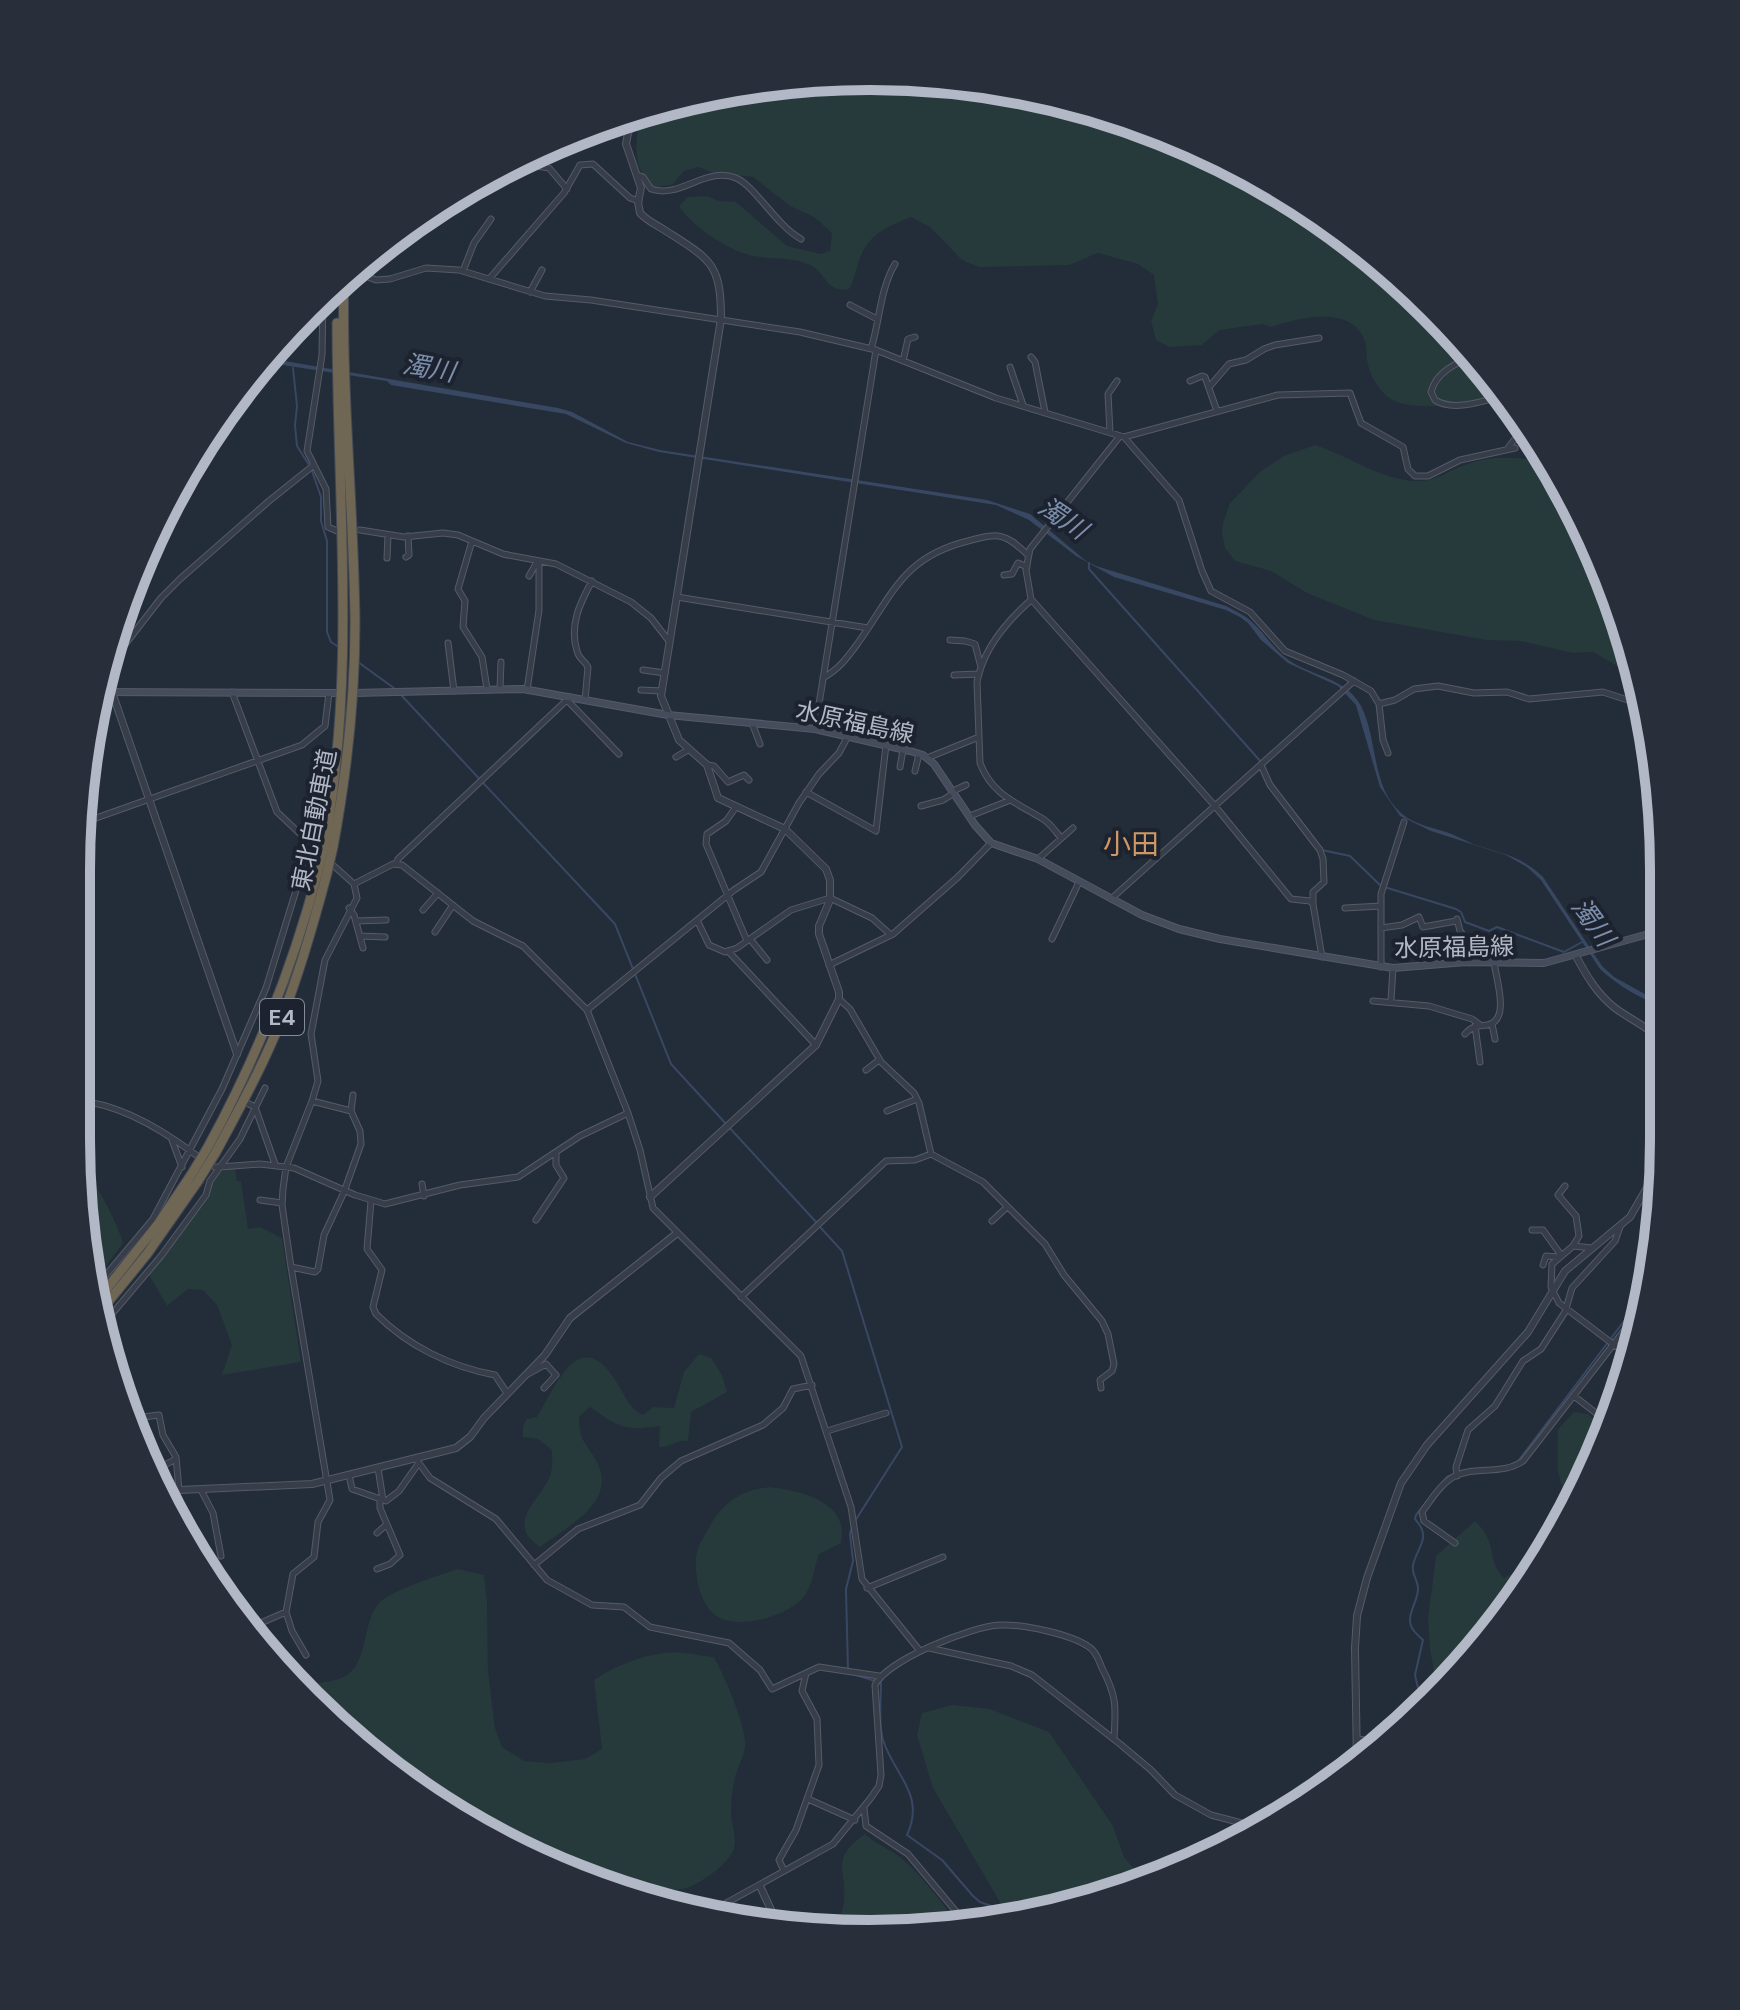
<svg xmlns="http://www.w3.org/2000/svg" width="1740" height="2010" font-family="'DM Sans','Noto Sans JP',sans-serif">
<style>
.green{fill:#26393b}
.water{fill:#394862}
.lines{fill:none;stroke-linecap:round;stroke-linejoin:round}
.stream{stroke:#394862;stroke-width:2}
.minor-casing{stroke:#555b67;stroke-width:7}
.tertiary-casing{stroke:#555b67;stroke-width:8}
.secondary-casing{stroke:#555b67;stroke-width:8}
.motorway-casing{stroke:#424854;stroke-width:11}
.minor{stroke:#373e4a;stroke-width:5}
.tertiary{stroke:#373e4a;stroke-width:6}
.secondary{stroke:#454d5c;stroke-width:6}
.motorway{stroke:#6f6654;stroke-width:9}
.motorway-bridge-casing{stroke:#424854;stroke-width:11;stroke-linecap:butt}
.motorway-bridge{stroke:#6f6654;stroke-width:9}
.labels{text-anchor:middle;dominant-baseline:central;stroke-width:8;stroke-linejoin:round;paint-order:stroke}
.shield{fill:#1c232e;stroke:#858b98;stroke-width:2}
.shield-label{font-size:22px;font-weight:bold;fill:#b2b8c5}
.street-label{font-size:24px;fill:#b2b8c5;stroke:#1c232e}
.water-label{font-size:26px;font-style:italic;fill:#7c8eac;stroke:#1c232e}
.quarter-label{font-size:28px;fill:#ce9765;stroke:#1c232e}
.rim{fill:none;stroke:#b2b8c5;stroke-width:10}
</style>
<rect width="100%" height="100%" fill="#232c39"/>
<path class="green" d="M921,78L1075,103L1221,158L1353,240L1467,346L1504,398C1476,402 1411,415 1388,397C1377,388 1369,374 1367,360C1366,354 1367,347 1365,341C1352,304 1298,318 1271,327L1263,324L1219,330L1202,345L1169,347L1156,340L1151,321L1158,304L1154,275L1138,264L1098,253L1069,265L979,267L962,260L930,227L911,217C887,227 870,233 860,258C856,269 855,279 849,289C825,293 827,273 810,265C789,255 764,261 743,253C722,246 690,224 679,206L688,197L707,196L719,201L736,202L787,246L821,254L830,251L832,233L814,217L790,206L753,177L711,172L699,167L684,171L672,185L655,187C633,173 635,146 639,123L658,108L766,83Z
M1315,445C1350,456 1381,481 1419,481C1437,481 1449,470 1465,465C1495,454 1519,458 1550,462L1557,473L1622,614L1634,676L1593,652L1573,653L1521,641L1486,640L1374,620L1307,593L1271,571L1235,561L1225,548L1222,533L1223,523L1230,503L1261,471L1284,456Z
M79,1164C91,1171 120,1228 123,1243L95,1281Z
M235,1168L237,1181H241L248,1229L260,1227L282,1238L301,1362L222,1375L232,1345L217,1305L203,1290L188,1289L167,1306L149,1275L203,1204L210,1186L221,1171Z
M699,1354L711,1358L722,1375L727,1392L691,1412L688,1441C676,1439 671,1448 659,1447L660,1426C624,1431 620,1428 590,1407L579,1417C579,1442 586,1442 597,1462C618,1503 566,1527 540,1547C504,1523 540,1501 550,1476C553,1468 552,1459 552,1450L538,1439L523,1437V1426L527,1419L537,1417C559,1380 581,1322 619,1386C626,1398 630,1409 643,1415L653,1407L674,1408L684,1372Z
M1574,1412L1588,1414L1607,1431L1604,1443L1568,1510L1558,1472V1429Z
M770,1487C800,1491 850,1501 841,1543L819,1554C814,1568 812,1589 802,1599C784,1617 737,1631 715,1615C699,1603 693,1570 697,1552C700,1542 706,1533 711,1524C725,1501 742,1490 770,1487Z
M1475,1521C1499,1543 1485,1559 1504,1578L1544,1556L1530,1581L1438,1693L1430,1649L1428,1619L1436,1556Z
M458,1569L484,1575L487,1601L488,1671L495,1728L502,1747L524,1761L550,1763L585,1759L602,1749L594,1680C615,1666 639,1656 664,1653C679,1650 699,1656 714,1657C724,1675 745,1723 745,1743C746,1754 737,1767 735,1778C732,1790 731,1802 731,1814C732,1826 738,1839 733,1851C727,1864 705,1880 692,1886C672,1896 646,1883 626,1890L567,1874L429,1800L298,1685C311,1683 328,1683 341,1678C369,1668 361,1623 379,1603C392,1590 440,1575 458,1569Z
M952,1705L990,1709L1049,1732L1113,1826L1124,1857L1145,1882L1126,1892L1013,1918L1004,1909L933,1788L917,1735L922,1713Z
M865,1834C874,1842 881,1845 891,1851C916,1866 943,1904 960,1927H837C839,1919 843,1910 844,1902C847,1870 829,1859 865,1834Z"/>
<path class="water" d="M267,358L558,408L572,412L628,442L660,450L987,500L1030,514L1086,561L1096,566L1226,606C1235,611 1245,615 1252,622C1266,635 1274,650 1290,661C1313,676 1347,679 1361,706C1378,739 1371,787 1401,813C1413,824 1430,827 1446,832C1455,835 1464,840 1473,844C1502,854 1520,855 1543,877L1602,966L1614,977L1663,1004V1008C1641,998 1618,986 1600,969L1541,880L1527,867L1506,855L1431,831L1400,816L1380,787L1356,705L1338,686L1288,663L1261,640L1248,623L1240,617L1226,610L1114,577L1076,556L1029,520L996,505L659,452L626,443L566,414L391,385L387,381L263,362Z"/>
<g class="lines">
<path class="stream" d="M293,368L297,406L295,425L297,446L309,465
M312,471L321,497V521L327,541V632L331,642L340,648
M1089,563V569L1262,763
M358,662L398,691
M402,696L615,924L671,1064L816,1222
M1322,850L1350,856L1381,886L1456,909L1461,912L1465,922L1489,931L1497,927L1564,952L1582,942
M1654,1001L1663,996
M820,1227L842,1251L902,1447L855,1521
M1519,1460L1649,1288
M848,1671L846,1589L853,1561L850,1534L852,1527
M856,1675L881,1683C881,1700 878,1724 883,1740C894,1775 926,1794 907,1835L942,1860L973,1896L980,1902L994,1907L1004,1920
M1423,1709L1415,1675L1423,1640C1420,1637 1417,1635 1414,1631C1403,1618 1418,1603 1418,1589C1418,1580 1411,1574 1413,1565C1418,1545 1432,1538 1415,1519L1416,1515L1447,1477L1462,1471"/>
<defs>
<path id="minor" d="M531,165L549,168L567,189
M637,175L643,177L651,189C681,199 705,166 736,178C755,186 776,225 801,239
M358,265L368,277L376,280L390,279L426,268L459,270L545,296L591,300L800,332L876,350L996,398L1124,437L1179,500L1202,571L1211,591L1250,612L1285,651L1343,675L1371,691L1379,704L1383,740L1388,753
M463,271L474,243L491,219
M490,278L564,193L580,165L593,164L630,198L639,201
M530,292L542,270
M323,298L322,355L307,451L326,489L328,527L337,531
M850,305L877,319
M871,349C880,320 880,289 895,264
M1474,356C1456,363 1436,372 1431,392L1435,400C1453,412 1483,401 1503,396
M1031,357L1035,362L1045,412
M903,361L908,339L915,337
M1010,367L1023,405
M1190,381L1202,376L1205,377L1217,411
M1210,386L1229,364L1246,360L1264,349L1275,345L1319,338
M1110,432L1108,394L1117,381
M1120,436L1030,549L1026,570L1031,599L1215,806L1291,899L1310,901L1313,904L1322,957
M1124,437L1278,395L1350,393L1361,423L1403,447L1408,469L1415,476H1428L1460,460L1515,448
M1508,448L1514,440L1532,438
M360,530L404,537L443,533L458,535L503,554L556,564L631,602L651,618L669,641
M472,541L458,589L465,601L463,627L482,657L487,689
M406,557L409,555L408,536
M387,558L388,535
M1004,575L1012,574L1018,563L1027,567
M529,576L537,562
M677,597L868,628
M1031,600C1007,621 983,649 977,682L980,763C992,795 1017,803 1043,819C1050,823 1056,832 1061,838
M950,640L965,641L975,644L981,667
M448,643L454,691
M115,655L123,604
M107,662L120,651L161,598L180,579L269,501L314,465
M643,670L665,673
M954,675L979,674
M823,678C839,669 847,658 858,643C893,594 903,557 968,541C999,533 1004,532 1028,555
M500,688L501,662
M527,690L539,610V561
M641,690L662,691
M232,692L277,812L314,847
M585,700L588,667C585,661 578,658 577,651C569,625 580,603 592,581
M568,701L619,754
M1379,704L1395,700L1414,689L1438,686L1474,693L1507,692L1529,699L1603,692L1640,704
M752,723L760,744
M815,729L876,350
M676,757L688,750
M927,758L979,737
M707,765L714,766L728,782L744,775L749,780
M1261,765L1270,785L1320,850L1323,859L1324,882L1313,892V903
M900,767L903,750
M915,771L919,754
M953,791L966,785
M806,792L876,831L886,745
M921,806L943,800L954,793
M736,807L726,821L707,834L706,844L747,941
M970,816L1008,801
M82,823L302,745L325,726L329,693
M1038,859L1073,828
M396,864L398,859L570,697
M334,866L354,884L393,864L402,865L473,921L523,946L587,1010L628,1113L640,1150L653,1208L801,1356L851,1507L862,1579L920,1651
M1111,899L1354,681
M349,908L354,915L363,948
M1345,908L1381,906
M423,910L438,893
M1457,919L1460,931L1483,961
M356,921L386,920
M698,922L709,945L725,952L737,948L791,910L830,898L872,918L891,935
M1381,928L1402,925L1419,917L1423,927L1456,921
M435,932L453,905
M360,936L385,937
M750,939L767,960
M1052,939L1079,882
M728,951L816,1045
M829,965L893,934L958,877L991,843
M1381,967V894L1404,822
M839,999L850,1009L881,1062L914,1093L919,1103L931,1154L983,1182L1045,1244L1064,1275L1102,1321L1108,1334L1114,1364L1112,1371L1100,1380L1101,1388
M1391,1000L1393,968
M1373,1001L1429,1006L1472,1019L1479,1024
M587,1010L734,890L761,872L799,803L819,774L839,753L848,736
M1492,1024L1495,1039
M1475,1026L1480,1062
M1465,1034C1472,1026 1477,1026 1487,1025C1511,1021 1496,979 1494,962
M866,1070L879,1060
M77,1101C118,1103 164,1131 196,1155
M312,1101L351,1111
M249,1104L255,1107L275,1164
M887,1111L917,1099
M172,1140L182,1167
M215,1167H220L240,1139L265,1088
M422,1184L424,1196
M1565,1186L1558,1195L1576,1216L1579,1236L1573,1246
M260,1200L282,1203
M371,1201L367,1249L382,1270L373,1307L376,1314C408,1346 451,1367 495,1375L507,1393
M1657,1209L1653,1208L1651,1202L1661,1166
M536,1220L564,1178L556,1165V1153
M992,1221L1007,1207
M1532,1230H1543L1561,1255
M1592,1248L1573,1246L1552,1264L1551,1287L1559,1303L1630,1357
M1543,1265L1546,1256L1558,1257
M291,1267L315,1272L318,1269L324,1235L344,1192L361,1144L360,1131L351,1111L353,1095
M95,1288L153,1219L222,1089L266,988L302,871L314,846
M741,1297L886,1161L915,1160L931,1154
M101,1327L161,1256L206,1195L210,1181L220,1167L260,1164L294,1168L355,1195L385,1204L460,1185L518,1177L580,1136L628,1113
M528,1374L546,1364L556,1375L544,1388
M1574,1396L1610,1424
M135,1418L159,1415L163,1435L176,1457L179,1490
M827,1431L886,1413
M416,1459L430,1478L496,1519L547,1580L592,1605L624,1607L650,1627L729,1643L760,1670L772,1689L819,1667L879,1676
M378,1468L383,1500
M157,1469L176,1459
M349,1475L352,1489L386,1501L399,1491L418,1464
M1457,1476L1456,1467L1468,1430L1495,1406L1523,1361L1541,1349L1565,1312L1572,1288L1615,1241L1620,1227
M201,1490L213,1513L221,1556
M377,1533L386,1525
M1455,1543L1424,1521L1422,1512C1431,1500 1440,1485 1453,1477C1474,1465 1502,1476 1523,1461L1647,1301
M534,1565L578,1529L640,1505L661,1478L681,1461L763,1425L783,1408L793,1389L812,1385
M377,1569L390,1564L400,1555L380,1508V1499
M867,1588L943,1557
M249,1628L286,1612
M929,1648L1011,1666L1032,1675L1120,1744L1151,1770L1175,1795L1211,1815L1257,1827
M306,1655L292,1631L286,1612L293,1574L314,1557L318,1522L330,1500L291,1267L282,1205L283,1189L286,1167L312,1101L318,1081L311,1034L325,960L357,898L354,884
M1357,1739L1383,1742
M808,1799L855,1820
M864,1808L866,1826L908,1854L969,1927
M784,1871L779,1860L796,1830L819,1765L817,1719L802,1691L806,1673
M710,1912L833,1844L870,1799L879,1786L881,1775L875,1685C887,1660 972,1626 1000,1625C1022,1624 1071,1634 1089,1647C1096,1651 1099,1661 1102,1668C1117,1697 1116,1706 1114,1739"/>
<path id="tertiary" d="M638,113L628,133L626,144L641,188L638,202L640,213C647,221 657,225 666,231C711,260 721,263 721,319L661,696L679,740L707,765L718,798L785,829L826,869L830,880V900L819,926V934L839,992V999L816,1045L650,1197
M112,692L237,1054
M1576,956C1586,975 1597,994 1615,1008C1631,1020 1649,1027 1663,1042
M158,1491L312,1484L456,1448L470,1437L484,1418L545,1355L570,1318L676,1234
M1357,1763L1355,1648L1357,1616L1367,1578L1401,1483L1427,1445L1528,1332L1565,1271L1630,1217L1648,1186L1664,1138
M760,1886L779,1927"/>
<path id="secondary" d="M100,692L338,693
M355,693L523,689L668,715L815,729L910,751L923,755L934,764L975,825L991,843L1038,859L1142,915L1179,929L1220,939L1393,968L1466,962L1544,963L1645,935L1663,933"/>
<path id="motorway" d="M324,846C357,671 337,499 337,323
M333,847C347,772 355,698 355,623C354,507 341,392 344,276
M208,1147C256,1059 293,968 318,871
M216,1152C239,1109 263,1066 281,1020C300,972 314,922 327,873
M97,1301L158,1224L191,1175
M99,1313L147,1254L198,1181"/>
</defs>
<use href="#minor" class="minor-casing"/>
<use href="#tertiary" class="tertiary-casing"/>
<use href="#secondary" class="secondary-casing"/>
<use href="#motorway" class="motorway-casing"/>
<use href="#minor" class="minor"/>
<use href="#tertiary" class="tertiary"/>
<use href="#secondary" class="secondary"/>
<use href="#motorway" class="motorway"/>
<defs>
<path id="motorway-bridge" d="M318,871L324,846
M327,873L333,847
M191,1175L208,1147
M198,1181L216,1152"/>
</defs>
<use href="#motorway-bridge" class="motorway-bridge-casing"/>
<use href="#motorway-bridge" class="motorway-bridge"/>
</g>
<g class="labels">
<rect class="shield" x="260" y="999" width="44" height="36" rx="6"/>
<g class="shield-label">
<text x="282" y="1017">E4</text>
</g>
<g class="street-label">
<text transform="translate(855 722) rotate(12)">水原福島線</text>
<text transform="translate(314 820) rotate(-79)">東北自動車道</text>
<text transform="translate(1454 947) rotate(-1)">水原福島線</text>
</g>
<g class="water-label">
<text transform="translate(429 368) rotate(10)">濁川</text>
<text transform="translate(1063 518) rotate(34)">濁川</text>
<text transform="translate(1593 922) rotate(54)">濁川</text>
</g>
<g class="quarter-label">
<text x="1131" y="844">小田</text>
</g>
</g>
<path d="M0 0H1740V2010H0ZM870 90H870A780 780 0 0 1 1650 870V1140A780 780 0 0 1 870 1920H870A780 780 0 0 1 90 1140V870A780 780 0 0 1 870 90Z" fill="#282f3a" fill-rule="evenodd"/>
<path class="rim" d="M870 90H870A780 780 0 0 1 1650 870V1140A780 780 0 0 1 870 1920H870A780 780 0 0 1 90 1140V870A780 780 0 0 1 870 90Z"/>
</svg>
